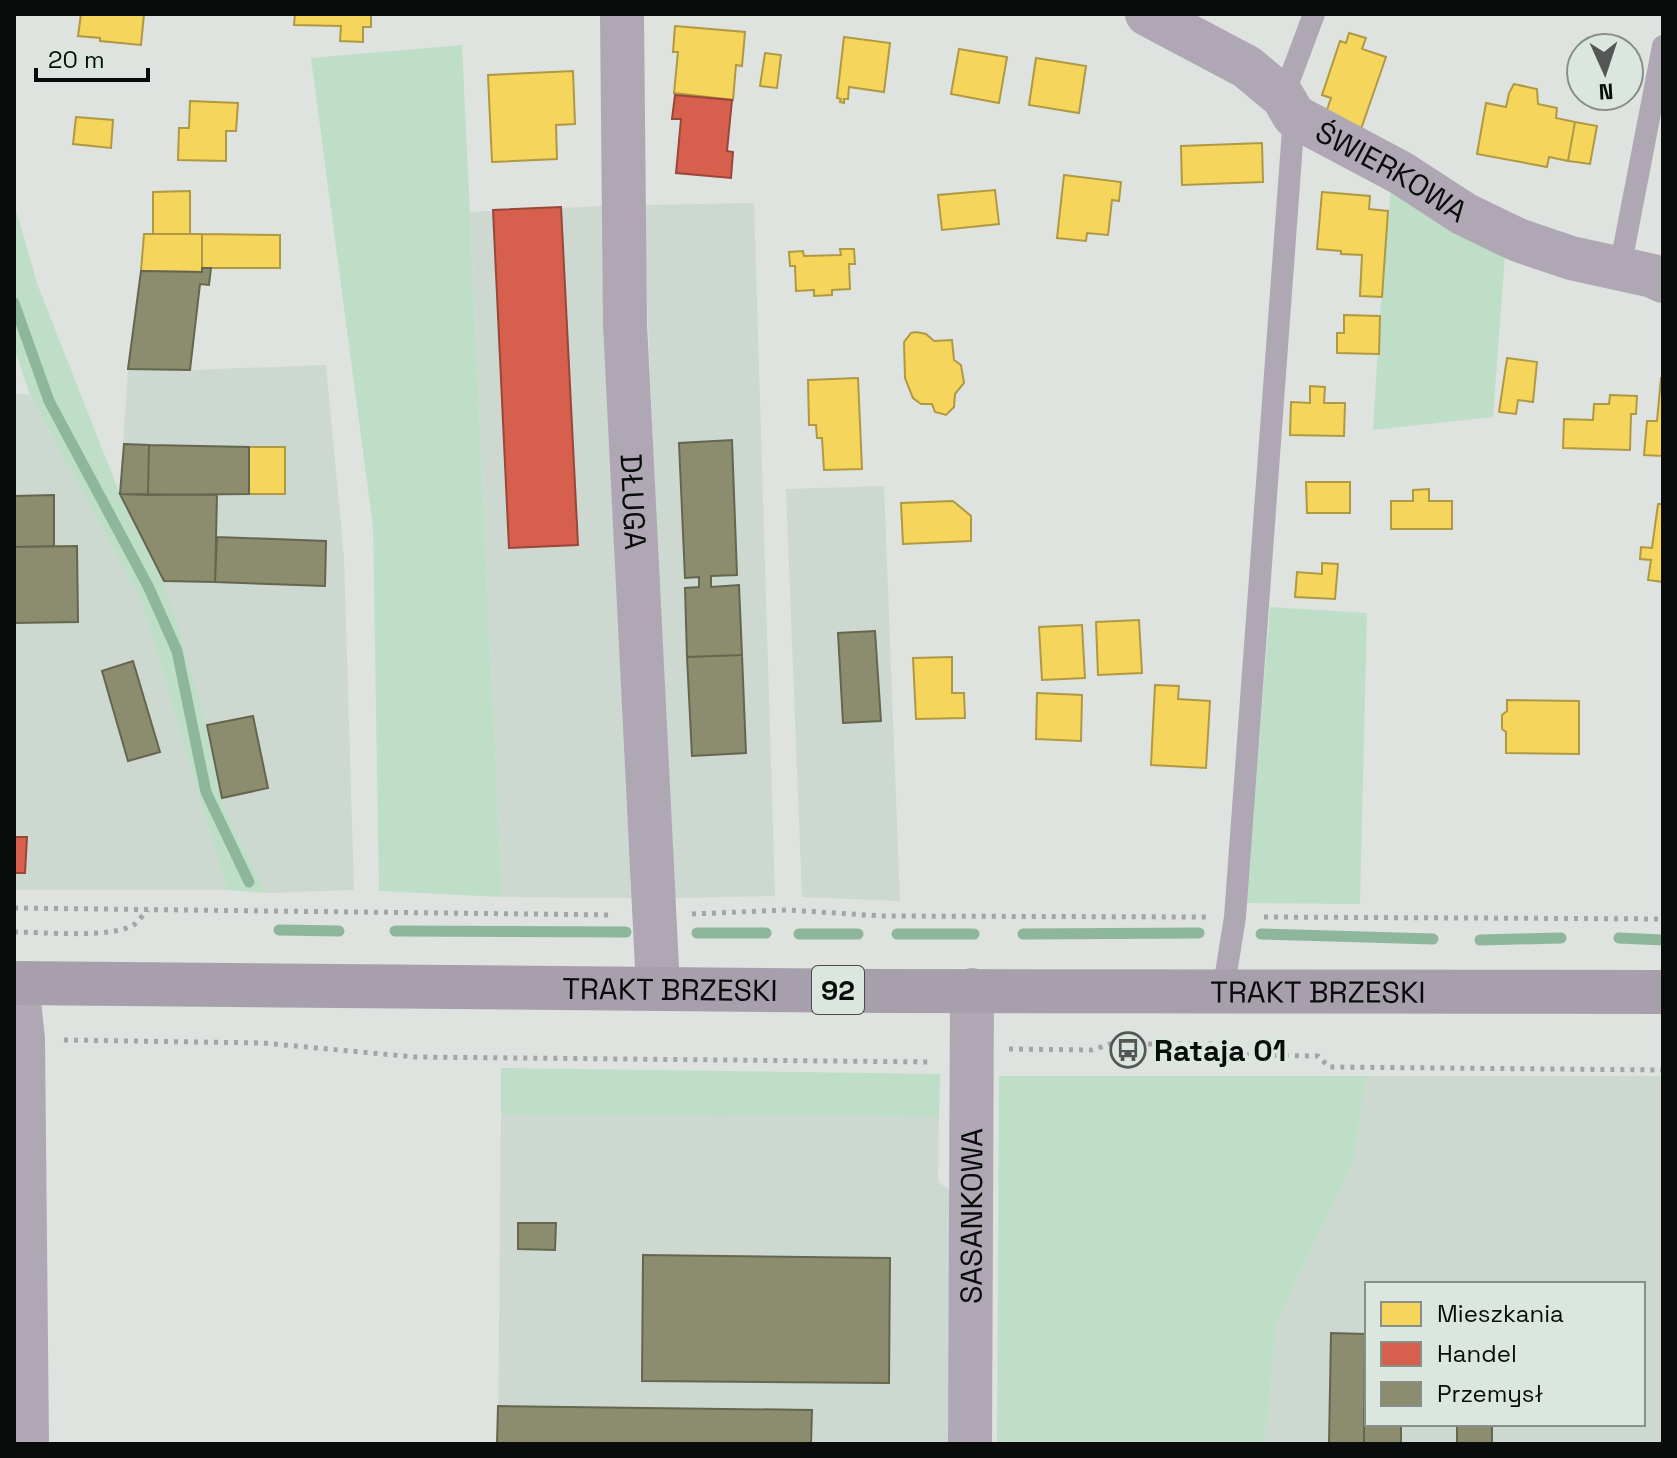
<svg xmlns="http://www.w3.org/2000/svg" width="1677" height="1458" font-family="'Space Grotesk',sans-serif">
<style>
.built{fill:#cdd8d0;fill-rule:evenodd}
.green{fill:#bfdec8}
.homes{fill:#f6d55c;stroke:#af9943;stroke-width:2}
.shops{fill:#d6604d;stroke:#984739;stroke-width:2}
.industry{fill:#8c8c6e;stroke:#656650;stroke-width:2}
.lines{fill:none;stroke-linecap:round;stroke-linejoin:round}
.stream{stroke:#8eb69b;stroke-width:11}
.path{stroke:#a6a3a9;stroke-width:5;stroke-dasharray:4 6;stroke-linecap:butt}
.service{stroke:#afa8b4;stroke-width:22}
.minor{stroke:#afa8b4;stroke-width:44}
.primary{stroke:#a7a0ac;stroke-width:44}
.labels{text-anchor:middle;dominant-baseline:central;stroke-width:8;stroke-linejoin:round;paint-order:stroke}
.shield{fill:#dbe6de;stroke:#484d4a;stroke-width:2}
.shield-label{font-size:28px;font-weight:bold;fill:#090c0a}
.street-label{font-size:30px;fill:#090c0a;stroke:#dbe6de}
.poi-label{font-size:30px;font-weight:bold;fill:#090c0a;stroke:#dbe6de;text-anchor:start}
</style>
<rect width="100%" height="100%" fill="#dee3df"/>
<path class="built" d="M754,203L775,896L672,898L643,205Z
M605,206L633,898L502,897L470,212Z
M326,365L344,557L354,890L266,893L223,805L202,709L120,494L128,369L190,370Z
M14,393L30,395L142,603L227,890H14Z
M884,486L900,901L802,897L786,489Z
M1366,1076H1663V1444H1265L1277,1321L1354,1161ZM1367,1284H1643V1424H1367Z
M501,1115L939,1117L938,1182L958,1195L959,1444H498Z"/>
<path class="green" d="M462,45L502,897L379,891L373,527L311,58Z
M1391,186L1505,255L1493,417L1373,430L1380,316Z
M14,203L38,286L120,494L164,581L202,709L223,805L266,893L227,890L142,603L30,395L14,348Z
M1270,607L1367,613L1360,904L1246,903Z
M501,1068L940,1074L939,1117L501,1115Z
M999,1076H1366L1354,1161L1277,1321L1265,1444H997Z"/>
<path class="homes" d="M81,14H144L141,45L100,41V38L78,36Z
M295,14H371V27H363V42L340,41L341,26L294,25Z
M675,26L745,32L742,66L736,65L733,100L674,93L678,52H673Z
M1349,33L1366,38L1362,49L1386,57L1360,132L1325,116L1331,98L1322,95L1340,41L1346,43Z
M844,37L890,43L884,92L849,87L848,99H844V103L840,102L841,99L837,98Z
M959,49L1007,57L999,103L951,94Z
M765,53L781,55L777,88L760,86Z
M1036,58L1086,66L1079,113L1029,105Z
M573,71L575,124L556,125L557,159L492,162L488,75Z
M1514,84L1537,89L1538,104L1557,108L1556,118L1575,122L1568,161L1549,157L1547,167L1477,154L1486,103L1506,107L1509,93Z
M190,101L238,103L236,131H226V161L178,160L179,128H189Z
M76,117L113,120L111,148L73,144Z
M1575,122L1597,126L1590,164L1568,161Z
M1262,143L1263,182L1182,185L1181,146Z
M1064,175L1121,182L1119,201L1112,200L1108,235L1087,233L1086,241L1057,238Z
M995,190L999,224L942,230L938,195Z
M190,191V234H153V192Z
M1322,192L1370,196L1369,209L1388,211L1382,297L1360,296L1362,255L1341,254V251L1317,249Z
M144,234H202V272L141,271Z
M202,234L280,235V268H202Z
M840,249H854L855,264H849L850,289L832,290V295L814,296V290L796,291L795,266H790L789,252L803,251L804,256L841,255Z
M1344,315L1380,316L1379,354L1337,353V333H1344Z
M916,332L926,334L934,341L952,340L954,360L961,365L964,383L955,394L954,407L946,415L935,412L932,404H921L913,398L905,378L904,342L911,333Z
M1507,358L1537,362L1533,402L1518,400L1516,414L1499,412Z
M858,378L862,469L824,470L822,438H817L816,425H809L808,380Z
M1661,378H1663V456L1644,455L1647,421H1657Z
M1310,386L1325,387L1324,403H1345L1344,436L1290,435L1291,402L1310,403Z
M1610,395L1637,396L1636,414H1631L1630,450L1563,448L1564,419L1593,420L1594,404H1609Z
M249,447H285V494H249Z
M1306,482H1350V513H1307Z
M1429,489V501H1452V529H1391V501H1413V490Z
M953,501L971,516V541L903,544L901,503Z
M1658,504H1663V582L1648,580L1651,560L1640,559L1641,547L1652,548Z
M1322,563L1338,564L1335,599L1295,597L1297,572L1322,574Z
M1139,620L1142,673L1098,675L1096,622Z
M1082,625L1085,678L1042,680L1039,627Z
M952,657V693H964L965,718L916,719L913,658Z
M1155,685L1179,686L1178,699L1210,701L1206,768L1151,765Z
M1037,693L1082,695L1081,741L1036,739Z
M1507,700L1579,701V754L1506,753V732L1502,729V715L1507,711Z"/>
<path class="shops" d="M675,95L732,100L727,151L733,152L731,178L676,173L681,119H672Z
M561,207L578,545L509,548L493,210Z
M14,837H27L25,873H14Z"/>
<path class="industry" d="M202,268H211L209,285L200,284L190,370L128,369L141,271L202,272Z
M732,440L737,575L711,576V587L739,585L742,655L687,657L685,588L699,587V577L685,578L679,443Z
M124,444L149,445L148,495L120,494Z
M149,445L249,447V494L148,495Z
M120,494L217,495L215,582L164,581Z
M54,495V546L14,547V496Z
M217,537L326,541L325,586L215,582Z
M77,546L78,622L14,623V547Z
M875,631L881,721L843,723L838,633Z
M742,655L746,753L692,756L687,657Z
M133,661L160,752L128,761L102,671Z
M253,716L268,788L222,798L207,725Z
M518,1223H556L555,1250L518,1249Z
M643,1255L890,1258L889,1383L642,1381Z
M1331,1333L1365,1334L1364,1444H1329Z
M1365,1334H1367V1424H1401V1444H1364Z
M498,1406L812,1410L811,1444H497Z
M1457,1424H1492V1444H1457Z"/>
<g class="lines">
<path class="stream" d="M14,303L49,401L148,586L177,651L206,792L249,882
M279,930L339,931
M395,931L626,932
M697,933H766
M799,934H858
M897,934H974
M1023,934L1199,933
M1261,934L1433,939
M1619,938L1663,940
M1480,940L1561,938"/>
<path class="path" d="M14,908L614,915
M692,914L786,910L882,916L1206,917
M1264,917L1663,919
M14,932C41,932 114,939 135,924C139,920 144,914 148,910
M64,1040L263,1043L415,1057L933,1062
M1009,1049L1092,1050L1110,1044H1227L1245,1055L1318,1056L1329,1067L1663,1070"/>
<path class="service" d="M1283,97L1314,14
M1620,268L1663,46
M1223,992L1235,917L1294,116"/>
<g class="minor">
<path id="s1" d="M622,14L625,324L658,988"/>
<path id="s2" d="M1147,14L1247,67L1283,97L1294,116L1401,173L1464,214L1518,240L1571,258L1653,276L1663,281"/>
<path d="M17,983L23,1039L27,1444"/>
<path id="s3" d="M970,1444L972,990"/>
</g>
<path class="primary" id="s4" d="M14,983L884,991L1663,992"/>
</g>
<defs>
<symbol id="bus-ring" viewBox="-11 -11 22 22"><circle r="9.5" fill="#dbe6de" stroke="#545755" stroke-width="1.5"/><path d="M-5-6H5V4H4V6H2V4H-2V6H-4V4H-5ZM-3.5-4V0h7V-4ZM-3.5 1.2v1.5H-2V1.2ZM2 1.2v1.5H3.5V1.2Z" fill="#545755"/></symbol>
</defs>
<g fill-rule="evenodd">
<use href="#bus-ring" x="1108" y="1030" width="40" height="40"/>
</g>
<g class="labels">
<rect class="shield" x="812" y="966" width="52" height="48" rx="6"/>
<g class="shield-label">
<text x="838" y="990">92</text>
</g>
<g class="street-label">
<text stroke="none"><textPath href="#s2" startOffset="294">ŚWIERKOWA</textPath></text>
<text stroke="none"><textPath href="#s1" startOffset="488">DŁUGA</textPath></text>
<text stroke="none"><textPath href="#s4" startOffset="656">TRAKT BRZESKI</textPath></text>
<text stroke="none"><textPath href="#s4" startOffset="1304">TRAKT BRZESKI</textPath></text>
<text stroke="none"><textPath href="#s3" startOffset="228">SASANKOWA</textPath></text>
</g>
<g class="poi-label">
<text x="1154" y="1050">Rataja 01</text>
</g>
</g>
<rect width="1677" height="1458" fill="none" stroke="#090c0a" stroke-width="32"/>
<rect x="1365" y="1282" width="280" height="144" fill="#dbe6de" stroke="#878f89" stroke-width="2"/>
<rect x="1381" y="1302" width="40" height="24" fill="#f6d55c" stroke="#878f89" stroke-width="2"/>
<text x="1437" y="1322" font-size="24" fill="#090c0a">Mieszkania</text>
<rect x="1381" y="1342" width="40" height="24" fill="#d6604d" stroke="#878f89" stroke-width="2"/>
<text x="1437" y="1362" font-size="24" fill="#090c0a">Handel</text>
<rect x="1381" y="1382" width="40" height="24" fill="#8c8c6e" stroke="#878f89" stroke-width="2"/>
<text x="1437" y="1402" font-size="24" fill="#090c0a">Przemysł</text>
<g transform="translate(1605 72) rotate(177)"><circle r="38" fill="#dbe6de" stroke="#878f89" stroke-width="2"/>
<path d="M0-6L14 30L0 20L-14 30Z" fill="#545755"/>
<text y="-12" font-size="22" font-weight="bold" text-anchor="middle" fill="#090c0a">N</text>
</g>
<path d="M36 68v12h112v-12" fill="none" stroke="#090c0a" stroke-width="4"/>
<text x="48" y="68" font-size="24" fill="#090c0a" stroke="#dbe6de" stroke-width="6" paint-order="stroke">20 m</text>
</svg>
